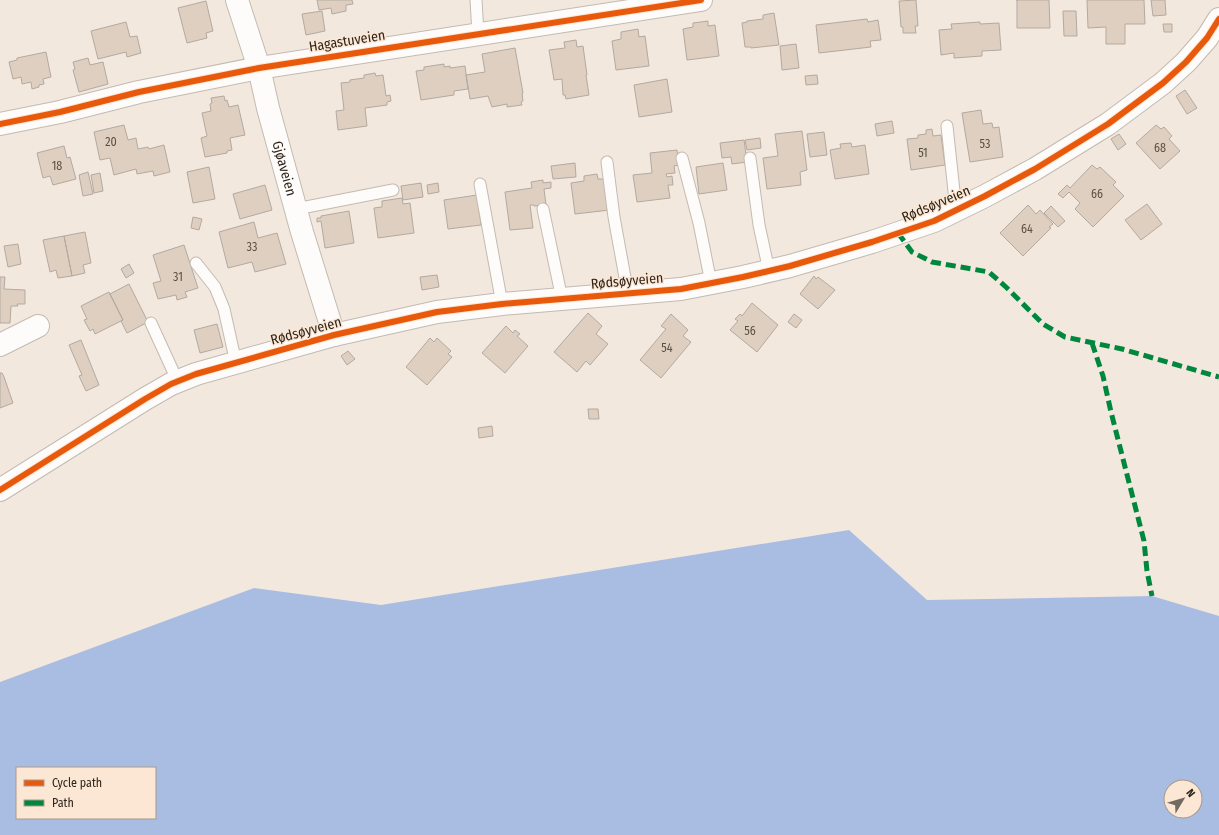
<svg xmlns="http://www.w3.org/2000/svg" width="1219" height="835" font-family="'Fira Sans Condensed',sans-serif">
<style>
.water{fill:#a9bde2;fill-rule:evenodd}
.building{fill:#dfcfc1;stroke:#b3a9a0}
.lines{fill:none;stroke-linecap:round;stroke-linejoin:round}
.lane-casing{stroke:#c3bab1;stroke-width:13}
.street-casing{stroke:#c3bab1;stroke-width:24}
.lane{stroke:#fdfcfa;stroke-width:11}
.street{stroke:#fdfcfa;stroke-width:22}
.quiet{stroke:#00873e;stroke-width:5;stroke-dasharray:10 5;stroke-linecap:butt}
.cycleway-casing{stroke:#fce7d5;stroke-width:8}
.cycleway{stroke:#e8590c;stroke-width:6}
.labels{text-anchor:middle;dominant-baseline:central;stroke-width:3;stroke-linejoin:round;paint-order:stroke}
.number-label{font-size:12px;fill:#5a4f44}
.street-label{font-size:14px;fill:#2d241b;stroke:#fce7d5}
</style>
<rect width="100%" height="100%" fill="#f3e8de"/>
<path class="water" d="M849,530L927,600L1152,596L1219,616V835H0V682L254,588L381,605ZM17,768H155V818H17ZM1171,787H1195V811H1171Z"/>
<path class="building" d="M317,0H352L353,4L346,5V11L332,14L331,8L319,10Z
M916,0L918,26H915L916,33H903V27H901L899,1Z
M1016,0H1049L1050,28H1017V0Z
M1087,0H1144L1145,24H1125V44H1106V27L1088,28Z
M1151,0H1165L1166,15L1153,16Z
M206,1L213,31L206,33L207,38L187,43L178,8Z
M322,11L325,31L306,35L302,14Z
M1063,11H1076L1077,36H1064Z
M774,13L779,45L751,48V47H745L742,23L747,22V21L763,19V15Z
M867,19L868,22L878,20L881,40L870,41L871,47L819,53L816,25Z
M708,21V26L715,25L719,56L687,60L683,29L693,27V23Z
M126,22L130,37L137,36L141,53L127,57L126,52L98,59L91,31Z
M980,22V24L999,23L1001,50L982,51V56L954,58V53L941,55L939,30L952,29L951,24Z
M1163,24H1172V32H1164Z
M638,29L639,37L645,36L649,66L616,70L612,41L621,39V32Z
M576,40L577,47L583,46L587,75H586L589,95L566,99L565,95H563L562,79L554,80L549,50L565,48L564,42Z
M796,44L799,68L782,70L780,46Z
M515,48L523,93H522L523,101L521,102L522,105L507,107V104L492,107L488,96L470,99L466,75L485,72L482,54Z
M46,52L51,77L43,79L44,84L39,85V87L32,89L31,82L22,84L21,77L13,79L9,62L17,60V58Z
M88,58L90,65L103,62L108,84L79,92L73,70L75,69L73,62Z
M444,64V67L450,66V68L465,66L468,89L454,91V95L421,100L416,71L424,70V67Z
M375,73L376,76L383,75L386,96L390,95L391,101L387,102V105L365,108L367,126L338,130L336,111L344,110L341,83L350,82V80L364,78V75Z
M817,75L818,84L806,85L805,76Z
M667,79L672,112L639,117L634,85Z
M1185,90L1197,108L1187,114L1176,96Z
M224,96L225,101L227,100L229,107L238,105L245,135L230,138L232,150L227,151V153L205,157L201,138L207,136L202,113L211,111L210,104L212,103L211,98Z
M981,110L983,124L992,123L993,128L999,127L1003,157L970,162L962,113Z
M892,121L894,133L877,136L875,124Z
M124,125L128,140L136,138L138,149L148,147L149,149L164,145L170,172L154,176L153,171L137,174L136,169L114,175L110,158L100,160L94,132Z
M1156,125L1161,129L1164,127L1172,136L1169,139L1180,151L1160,169L1136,143Z
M932,129L933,136L941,135L945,165L911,170L907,139L918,138V135L926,134V130Z
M802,131L807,170L800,172L801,185L767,189L763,158L778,156L775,134Z
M824,132L827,155L810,157L807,134Z
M1119,134L1126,144L1118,150L1111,139Z
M760,138L761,148L747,150L745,140Z
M744,140L747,162L732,164L731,157L722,158L720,143Z
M851,143L852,147L865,145L869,174L835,179L830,150L841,148L840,144Z
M64,146L67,158L70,157L76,179L53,185L50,176L43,178L37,153Z
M677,150L679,165L674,166L675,173L666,174L667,177L672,176L673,185H668L670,198L637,202L633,175L652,173L650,153Z
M575,163L576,177L553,179L551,166Z
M723,163L727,190L699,194L696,167Z
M1092,165L1097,169L1100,167L1116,182L1113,185L1124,196L1093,227L1075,209L1080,203L1069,192L1063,198L1058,194L1067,185L1070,188Z
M209,167L215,199L193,203L187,172Z
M88,172L93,194L83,196L79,175Z
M100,173L103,191L94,193L91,175Z
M597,174L598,179H605L610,210L575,214L571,183L584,181V176Z
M543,180V183L551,182V188L544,189L546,205L534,206V205H530L533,228L510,230L505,192L532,188L531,182Z
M421,183L423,197L403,200L401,186Z
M438,183L439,192L428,194L427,185Z
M265,185L272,210L240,219L233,194Z
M477,195L481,225L448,229L444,200Z
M402,198L403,204L410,203L414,233L378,238L374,208L382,207V201Z
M1147,204L1162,224L1141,240L1125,220Z
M1028,205L1036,214L1040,210L1053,224L1049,227L1051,228L1023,256L1000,233Z
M1051,206L1065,221L1058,227L1044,213Z
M349,211L354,243L325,248L321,221L317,222V218H321V216Z
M193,217L202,219L199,230L191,228Z
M254,222L258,238L277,233L286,264L255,272L252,262L228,268L219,232Z
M85,232L91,263L83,265L85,273L72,276L64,236Z
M64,236L72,276L58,278L56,270L50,272L43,240Z
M18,244L21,264L8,267L4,246Z
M184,245L198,288L185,292L187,297L177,300L176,295L158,299L153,283L161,281L153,255Z
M129,264L134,273L126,278L121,269Z
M437,275L439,287L422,290L420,277Z
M814,276L816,279L818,277L835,290L818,309L800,294Z
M0,277H5L4,289L25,290V304H17L18,306H11L10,323H0Z
M129,284L148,322L127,333L121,321L123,320L110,294Z
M109,292L123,320L95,334L93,329L90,331L84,320L87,319L81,306Z
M752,303L778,325L757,352L730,330L738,321L735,319L740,314L742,316Z
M588,313L602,326L596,334L608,344L590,365L586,361L577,372L554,352Z
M671,314L688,330L683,336L691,342L661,378L640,360L666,329L661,326Z
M794,314L802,320L796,328L788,322Z
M217,324L223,347L200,353L194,330Z
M506,326L513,333L515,330L520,334L517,336L528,346L505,373L482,353Z
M430,338L434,342L437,338L451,351L448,354L452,357L427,385L406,367Z
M81,340L99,385L86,391L79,376L82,375L69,345Z
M348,351L355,359L347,365L341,356Z
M0,373H2L4,377L13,403L0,408Z
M588,409H598L599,419H589Z
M492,426L493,436L479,438L478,428Z"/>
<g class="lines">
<defs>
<path id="lane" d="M476,0L478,34
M947,126L956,210
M682,158L699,223L711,283
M750,158L759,225L769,271
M607,162L614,217L628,294
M480,184L502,304
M296,209L393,190
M543,209L562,299
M196,263L215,287L224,309L236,363
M151,323L178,382"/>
<g id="street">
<path id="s1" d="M237,0L259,68L268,108L302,232L334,335"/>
<path d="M0,124L60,112L139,92L259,68L701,0"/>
<path d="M0,345L38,326"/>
<path d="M0,490L145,399L171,384L196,374L334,335L437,312L502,304L681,289L743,277L790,266L872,242L934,221L985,196L1035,169L1108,124L1163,83L1186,62L1207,38L1219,19"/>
</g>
</defs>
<use href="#lane" class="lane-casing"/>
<use href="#street" class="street-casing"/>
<use href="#lane" class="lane"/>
<use href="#street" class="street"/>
<path class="quiet" d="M898,233L912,252L932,262L989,272L1007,288L1043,324L1065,337L1122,349L1219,377
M1092,343L1103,376L1111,412L1144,541L1147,571L1152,596"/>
<defs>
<path id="cycleway" d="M0,124L60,112L139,92L259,68L701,0
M0,490L145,399L171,384L196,374L334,335L437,312L502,304L681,289L743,277L790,266L872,242L934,221L985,196L1035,169L1108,124L1163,83L1186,62L1207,38L1219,19"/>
</defs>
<use href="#cycleway" class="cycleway-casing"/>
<use href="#cycleway" class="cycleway"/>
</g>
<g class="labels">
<g class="number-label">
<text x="111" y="142">20</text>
<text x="985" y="144">53</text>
<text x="1160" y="148">68</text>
<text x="923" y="153">51</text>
<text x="57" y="166">18</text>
<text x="1097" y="194">66</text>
<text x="1027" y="229">64</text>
<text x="252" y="247">33</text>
<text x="178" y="277">31</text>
<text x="750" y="331">56</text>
<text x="667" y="348">54</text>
</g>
<g class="street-label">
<text transform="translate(347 41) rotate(-9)">Hagastuveien</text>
<text stroke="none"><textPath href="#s1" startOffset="175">Gjøaveien</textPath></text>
<text transform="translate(936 204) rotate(-23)">Rødsøyveien</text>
<text transform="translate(627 281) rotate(-5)">Rødsøyveien</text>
<text transform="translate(306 331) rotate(-15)">Rødsøyveien</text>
</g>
</g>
<rect x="16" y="767" width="140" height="52" fill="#fce7d5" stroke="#a9998b"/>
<rect x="24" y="780" width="20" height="6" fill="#e8590c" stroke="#a9998b"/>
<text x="52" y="787" font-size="12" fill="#2d241b">Cycle path</text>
<rect x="24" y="800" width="20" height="6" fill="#00873e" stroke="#a9998b"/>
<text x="52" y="807" font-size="12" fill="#2d241b">Path</text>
<g transform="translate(1183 799) rotate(52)"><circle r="19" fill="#fce7d5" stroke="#a9998b"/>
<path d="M0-3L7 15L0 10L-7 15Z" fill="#72695f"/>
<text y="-6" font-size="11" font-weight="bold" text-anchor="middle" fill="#2d241b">N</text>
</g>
</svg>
